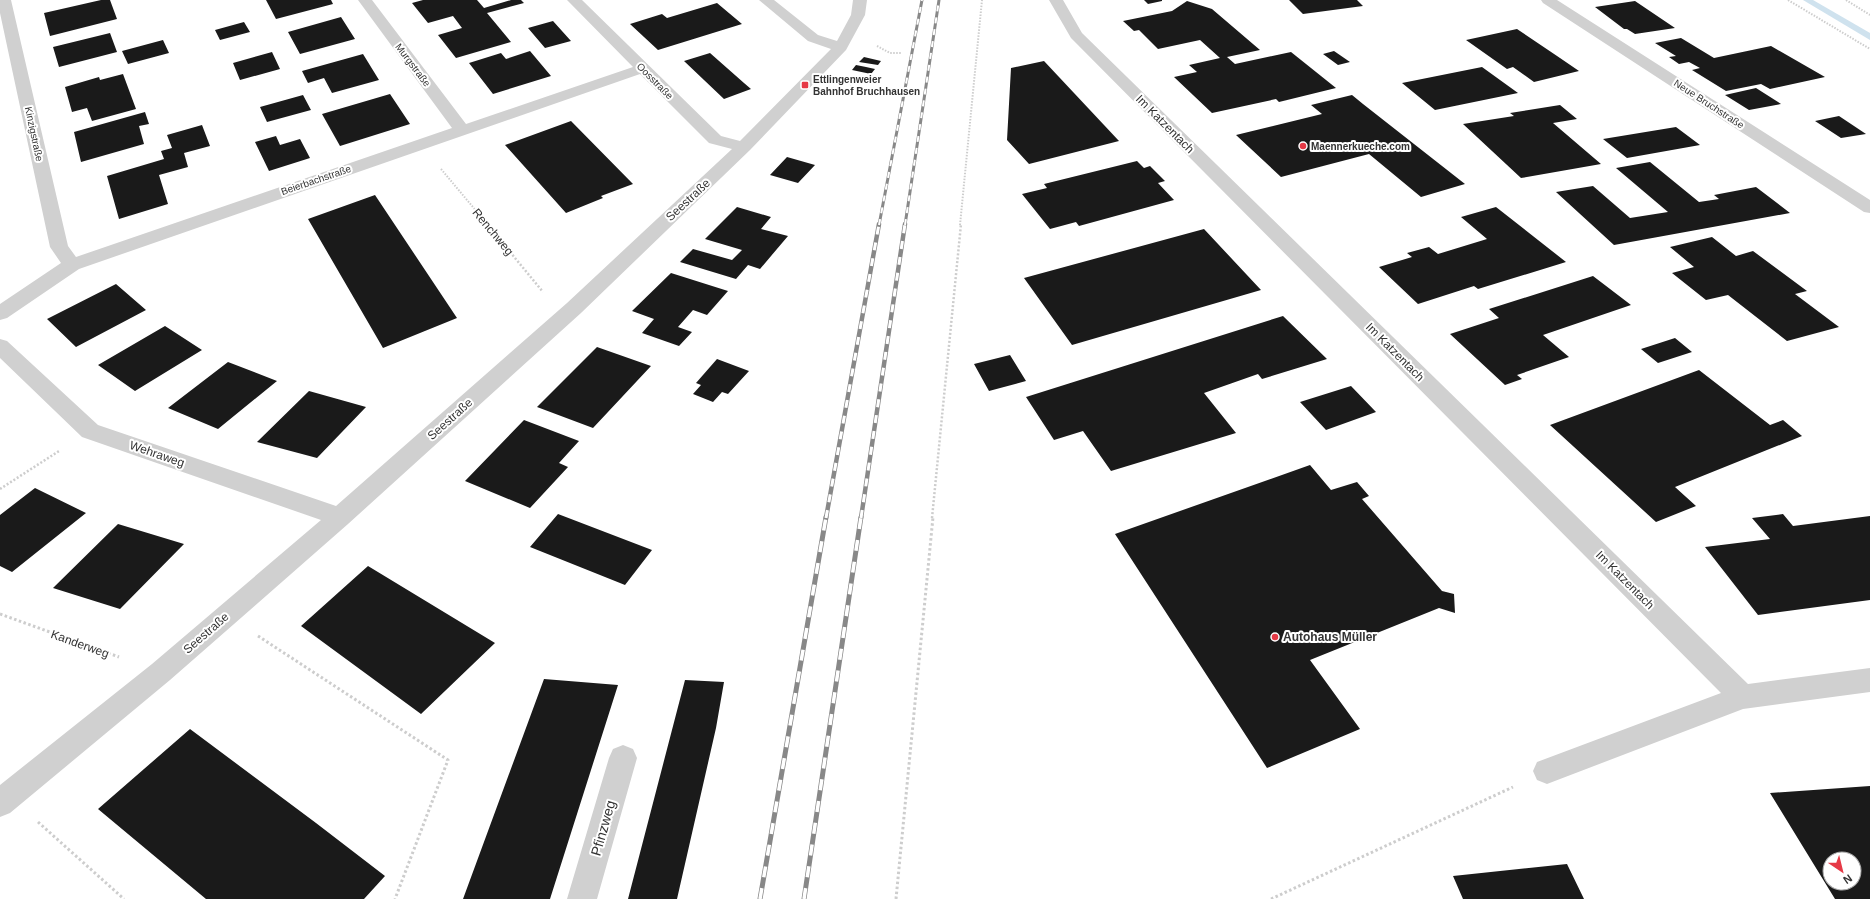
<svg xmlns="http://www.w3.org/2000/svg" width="1870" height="899" font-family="Arial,sans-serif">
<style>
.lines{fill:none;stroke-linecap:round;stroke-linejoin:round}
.stream{fill:#cfe2ee;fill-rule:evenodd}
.building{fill:#1a1a1a;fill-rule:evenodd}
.path-far2{stroke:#cdcdcd;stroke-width:2;stroke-dasharray:1.5 1.5;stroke-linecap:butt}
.path-far1{stroke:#cdcdcd;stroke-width:2.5;stroke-dasharray:2 2;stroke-linecap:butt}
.path{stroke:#cdcdcd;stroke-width:3;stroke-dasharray:2.5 2.5;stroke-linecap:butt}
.minor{fill:#d0d0d0;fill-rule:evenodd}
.rail-far2-casing{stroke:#888;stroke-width:3}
.rail-far1-casing{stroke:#888;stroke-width:4.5}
.rail-casing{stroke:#888;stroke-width:5}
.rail-far2{stroke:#fff;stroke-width:2;stroke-dasharray:6;stroke-linecap:butt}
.rail-far1{stroke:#fff;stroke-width:3;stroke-dasharray:8;stroke-linecap:butt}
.rail{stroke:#fff;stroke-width:3.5;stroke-dasharray:11;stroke-linecap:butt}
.poi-dot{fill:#e63946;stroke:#fff;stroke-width:1.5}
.labels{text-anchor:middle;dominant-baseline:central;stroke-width:4;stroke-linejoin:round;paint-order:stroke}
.far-street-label{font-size:10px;fill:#333;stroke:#fff}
.far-poi-label{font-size:10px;font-weight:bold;fill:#333;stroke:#fff;text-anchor:start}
.street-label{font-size:12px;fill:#333;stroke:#fff}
.poi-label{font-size:12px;font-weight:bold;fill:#333;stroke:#fff;text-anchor:start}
.near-street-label{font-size:14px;fill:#333;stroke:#fff}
</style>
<rect width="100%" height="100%" fill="#fff"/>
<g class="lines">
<path class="stream" d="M1803,0H1813L1870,33V40Z"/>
</g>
<path class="building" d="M101,0H110L117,19L50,36L44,13Z
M266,0H331L333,4L276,19Z
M423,0H477L484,8L511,0H521L524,3L487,13L511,42L456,58L438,35L462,28L453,16L428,23L412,3Z
M1144,0H1162V1L1148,4Z
M1289,0H1357L1363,6L1303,14Z
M1187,1L1212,9L1260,50L1227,57L1235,64L1291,52L1336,88L1279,102L1276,99L1212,113L1174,77L1197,72L1189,65L1220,58L1200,40L1158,49L1139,30L1134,31L1123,21L1172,11Z
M1635,1L1675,28L1635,34L1627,29H1624L1595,7Z
M717,3L742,24L658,50L630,24L662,14L667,18Z
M341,17L355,39L300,54L288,32Z
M553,21L571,41L545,48L528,28Z
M244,22L250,32L220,40L215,30Z
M1517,29L1560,58L1579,71L1534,82L1513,67L1507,69L1466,40Z
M110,33L117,52L59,67L53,47Z
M1681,38L1714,58L1771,46L1825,77L1770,89L1761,84L1726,91L1692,70L1700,68L1689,62L1679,64L1669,57L1676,56L1655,43Z
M163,40L169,53L128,64L122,51Z
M530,51L551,76L493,94L469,63L501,53L506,59Z
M1334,51L1350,62L1338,65L1323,54Z
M272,52L280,69L240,80L233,63Z
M710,53L744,83L751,89L724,99L684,61Z
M363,54L379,80L332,93L324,78L308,83L302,71Z
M864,57L881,61L878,65L859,62Z
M1044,61L1119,141L1029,164L1007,140L1011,68Z
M856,65L866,67L875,69L871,74L852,70Z
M1482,67L1518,93L1435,110L1402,83Z
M123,74L136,109L92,121L87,108L72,112L65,87L99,77L100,80Z
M1756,88L1781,104L1749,110L1725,95Z
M390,94L410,124L340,146L322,114Z
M303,95L311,110L267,122L260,107Z
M1352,95L1363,104L1465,184L1421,197L1369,154L1281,177L1236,135L1322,114L1311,105Z
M1560,105L1577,119L1553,123L1601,164L1521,178L1463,124L1514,116L1510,113Z
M145,112L149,124L139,126L144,144L81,162L74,132Z
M1839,116L1866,134L1841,138L1815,121Z
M571,121L633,184L601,196L603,198L566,213L505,145Z
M202,125L210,146L184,153L188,167L159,175L168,204L119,219L107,176L164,159L161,151L172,148L167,135Z
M1676,127L1700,145L1627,158L1603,139Z
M276,136L280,145L300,139L310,158L269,171L255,142Z
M787,157L815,165L798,183L770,175Z
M1137,161L1144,168L1150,166L1165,181L1158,183L1174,200L1079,226L1076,222L1050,229L1022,194L1047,188L1044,184Z
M1650,162L1699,202L1719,199L1714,195L1756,187L1790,213L1614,245L1556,192L1593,186L1630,218L1668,212L1616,168Z
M375,195L457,318L383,348L308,219Z
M737,207L771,217L761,229L788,236L760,269L748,265L736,279L680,262L693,249L732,260L742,250L705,239Z
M1496,207L1566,262L1478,289L1474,286L1418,304L1379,267L1412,257L1407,253L1429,247L1438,254L1487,239L1461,217Z
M1204,229L1261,290L1072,345L1024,278Z
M1712,237L1736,256L1753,251L1807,291L1795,294L1839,327L1787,341L1728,295L1706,300L1672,273L1694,267L1670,247Z
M671,273L728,291L707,315L693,310L678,327L692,332L679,346L642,333L654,319L632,311Z
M1593,276L1631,305L1543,335L1569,357L1517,375L1522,379L1505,385L1450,334L1499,318L1489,309Z
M116,284L146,310L76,347L47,319Z
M1283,316L1327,359L1262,379L1258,374L1204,393L1236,433L1111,471L1083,431L1054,440L1026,397Z
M165,326L202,350L135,391L98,365Z
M1675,338L1692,352L1658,363L1641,349Z
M597,347L651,366L593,428L537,407Z
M1010,355L1026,381L989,391L974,364Z
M717,359L749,371L728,394L722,392L713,402L693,394L701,385L696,383Z
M228,362L277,381L218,429L168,408Z
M1699,370L1770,425L1783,420L1802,436L1675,487L1696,506L1656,522L1550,425Z
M1351,386L1376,412L1326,430L1300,402Z
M309,391L366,407L317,458L257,442Z
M524,420L579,441L559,463L568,467L530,508L465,481Z
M1310,465L1331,490L1357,482L1369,496L1362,499L1442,591L1454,594L1455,613L1439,608L1310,660L1360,729L1267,768L1115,534Z
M35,488L86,513L12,572L0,566V515Z
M558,514L652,550L625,585L530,547Z
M1783,514L1793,526L1870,516V600L1758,615L1705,547L1770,539L1752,518Z
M118,524L184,544L120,609L53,588Z
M368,566L495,643L421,714L301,626Z
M544,679L618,685L550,899H463Z
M685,680L724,682L716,728L677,899H628Z
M190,729L316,823L385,876L364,899H206L98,809Z
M1870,786V899H1835L1770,793ZM1830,859H1854V883H1830Z
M1567,864L1584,899H1463L1453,876Z"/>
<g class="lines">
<path class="path-far2" d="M1788,0L1870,49
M1846,0L1870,15
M877,46L890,53H902
M850,85L857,79
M441,169L488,225
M960,225L982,0"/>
<path class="path-far1" d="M487,224L543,292
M0,489L59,451
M932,518L961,224"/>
<path class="path" d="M0,614L119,657
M258,636L448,760L395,899
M38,822L124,899
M896,899L933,517
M1271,899L1513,787"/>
<path class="minor" d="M0,0H11L68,246L76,257L452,128L358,0H372L466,124L633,67L567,0H582L721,136L740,141L831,49L808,41L759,0H774L818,35L837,41L851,15L853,0H867L865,15L846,50L750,150L581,313L348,524L170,680L10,813L0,817V785L152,664L321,520L82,437L0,358V339L7,341L98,425L336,506L567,303L732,149L709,143L640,74L79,269L7,318L0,320V304L61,263L50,247L0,13Z
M1049,0H1063L1082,33L1748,684L1870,668V692L1743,709L1547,784L1537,780L1533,771L1537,762L1721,693L1071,38Z
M1541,0H1557L1870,200V213L1864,212L1543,3Z
M623,745L633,749L637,758L597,899H567L609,758L613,749Z"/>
<defs>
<path id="rail-far2" d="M879,225L922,0
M905,225L939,0"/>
<path id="rail-far1" d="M826,518L879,224
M861,518L905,224"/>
<path id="rail" d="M760,899L826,517
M804,899L861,517"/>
</defs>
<use href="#rail-far2" class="rail-far2-casing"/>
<use href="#rail-far1" class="rail-far1-casing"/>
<use href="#rail" class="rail-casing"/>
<use href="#rail-far2" class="rail-far2"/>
<use href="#rail-far1" class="rail-far1"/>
<use href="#rail" class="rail"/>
</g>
<g class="poi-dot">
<rect x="801" y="81" width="8" height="8" rx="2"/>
<circle cx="1303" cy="146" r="4"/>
<circle cx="1275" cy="637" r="4"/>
</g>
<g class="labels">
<g class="far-street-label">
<text transform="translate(413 65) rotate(53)">Murgstraße</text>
<text transform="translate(655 81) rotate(45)">Oosstraße</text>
<text transform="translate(1709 104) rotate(33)">Neue Bruchstraße</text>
<text transform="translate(34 134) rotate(78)">Kinzigstraße</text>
<text transform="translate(316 180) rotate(-19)">Beierbachstraße</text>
</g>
<g class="far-poi-label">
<text x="813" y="79">Ettlingenweier<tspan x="813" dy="12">Bahnhof Bruchhausen</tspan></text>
<text x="1311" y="146">Maennerkueche.com</text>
</g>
<g class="street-label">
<text transform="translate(1165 124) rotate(45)">Im Katzentach</text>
<text transform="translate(688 200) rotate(-43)">Seestraße</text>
<text transform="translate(493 232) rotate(50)">Renchweg</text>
<text transform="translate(1395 352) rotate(45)">Im Katzentach</text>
<text transform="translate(450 419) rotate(-42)">Seestraße</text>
<text transform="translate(157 454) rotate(19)">Wehraweg</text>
<text transform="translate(1625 580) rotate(45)">Im Katzentach</text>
<text transform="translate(206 633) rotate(-41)">Seestraße</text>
<text transform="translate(80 644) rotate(20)">Kanderweg</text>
</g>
<g class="poi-label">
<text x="1283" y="637">Autohaus Müller</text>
</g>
<g class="near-street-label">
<text transform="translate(603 828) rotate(-74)">Pfinzweg</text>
</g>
</g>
<g transform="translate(1842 871) rotate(145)"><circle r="19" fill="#ffffff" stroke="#adadad"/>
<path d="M0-3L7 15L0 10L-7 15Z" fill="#e63946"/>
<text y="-6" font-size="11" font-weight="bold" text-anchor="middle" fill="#333333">N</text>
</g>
</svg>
